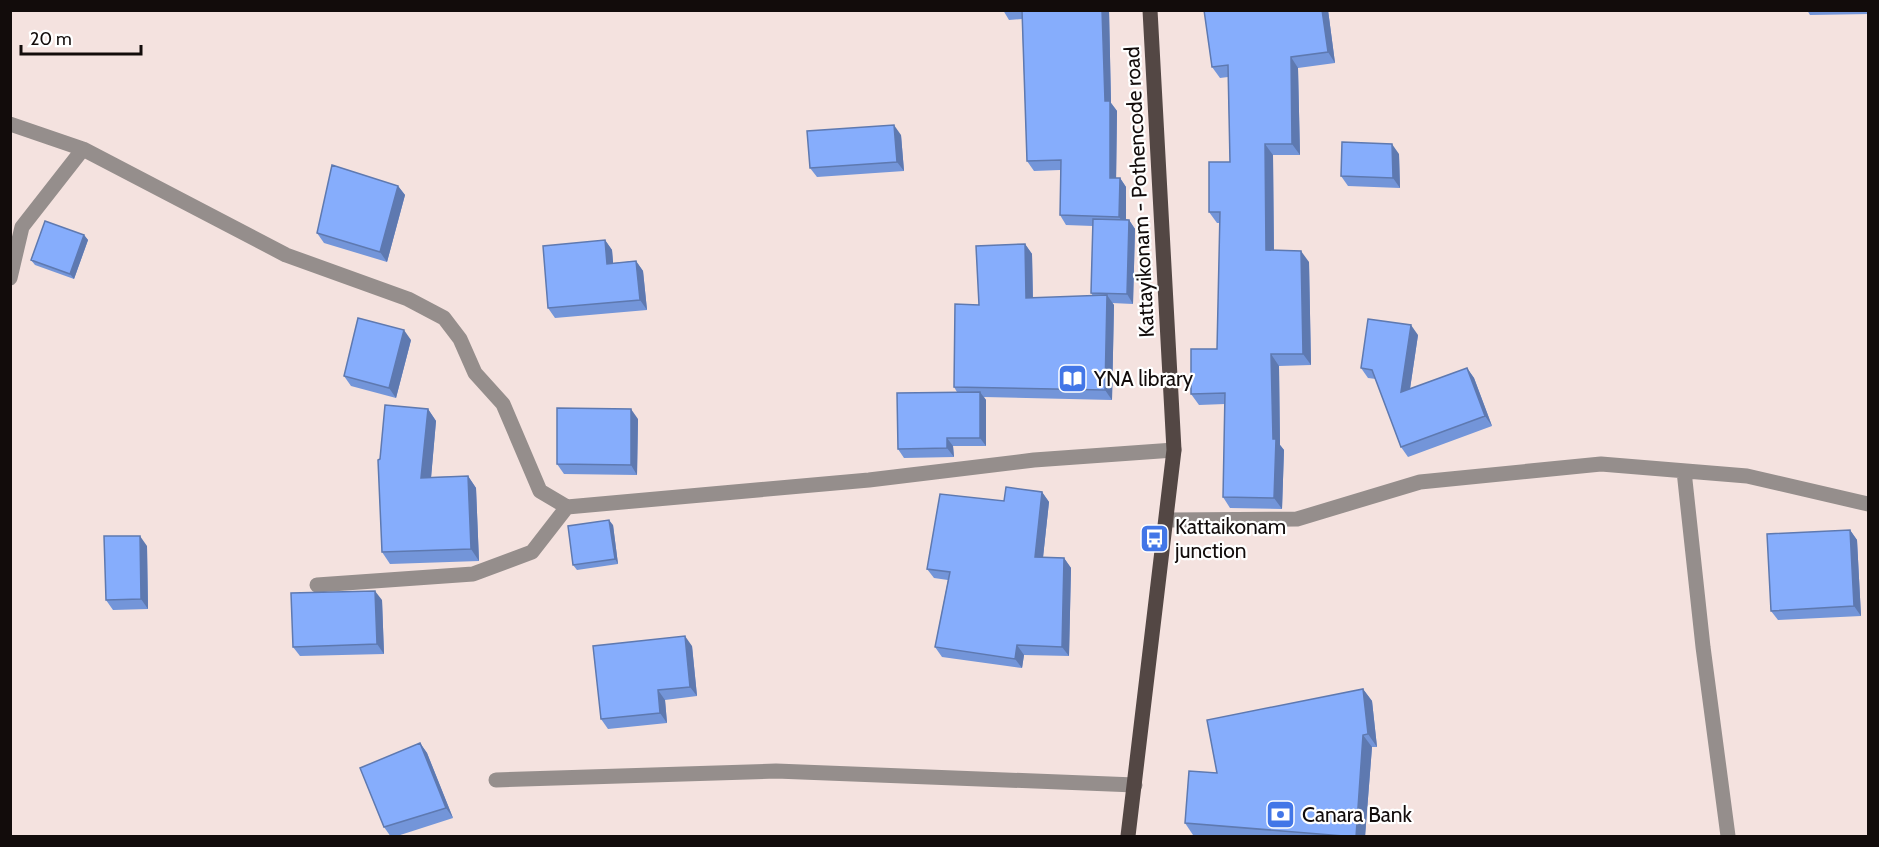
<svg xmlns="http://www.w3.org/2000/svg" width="1879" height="847" font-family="Cabin,sans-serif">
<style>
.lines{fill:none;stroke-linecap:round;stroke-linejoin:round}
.minor{stroke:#958e8c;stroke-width:15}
.major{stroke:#534744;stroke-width:15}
.wall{fill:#7395d9}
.shaded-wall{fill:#5e79b0}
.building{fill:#86adfc;stroke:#5e79b0;stroke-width:1.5}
.labels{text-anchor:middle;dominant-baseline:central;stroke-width:4.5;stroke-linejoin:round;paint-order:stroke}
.street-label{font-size:21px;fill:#120c0b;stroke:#fff}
.poi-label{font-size:21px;fill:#120c0b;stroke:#fff;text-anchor:start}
</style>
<rect width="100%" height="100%" fill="#f4e2df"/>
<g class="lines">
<path class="minor" d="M10,124L83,149L286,255L408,299L444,318L460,339L475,373L503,404L540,491L567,507L869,480L1034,460L1174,450
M10,278L22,227L83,149
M1684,471L1703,647L1728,836
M1167,520L1297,519L1420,482L1601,464L1747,476L1868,504
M317,585L473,574L532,552L567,507
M496,780L776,771L1135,785"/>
<path class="major" d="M1128,836L1174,450L1150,10"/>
</g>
<path class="wall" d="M1003,10H1109L1111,103L1117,111L1116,178H1120L1126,187V219L1129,220L1135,229L1133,304L1112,303L1114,305L1112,400L984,397L986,400V446H953L954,457L904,458L898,449L957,392L954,387L979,305L1025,244L1032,254L1033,298L1093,296L1091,293L1093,226L1066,225L1060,215V170L1034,171L1027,161L1022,19L1009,20Z
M1204,10H1328L1335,63L1298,68L1300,155H1273L1274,250L1309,262L1311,365L1279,366L1280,445L1284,450L1282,509L1230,508L1223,497L1225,404L1199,405L1191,394L1217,349L1220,223H1217L1209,212L1230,162L1228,77L1220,78L1212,67Z
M1807,10H1869V14L1810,15Z
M901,135L904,171L817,177L810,168Z
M1399,154L1400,188L1348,186L1341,176Z
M398,186L405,195L387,262L324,243L317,233Z
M84,235L88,240L74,279L35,265L31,260Z
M605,240L612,250L613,263L636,261L643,271L647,310L555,318L548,308Z
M1418,335L1410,389L1467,368L1474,378L1492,426L1408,457L1401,447L1376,379L1368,378L1361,368Z
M411,340L396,398L351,386L344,376Z
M428,409L436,421L431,477L468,476L476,488L479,561L390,564L382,552L380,459Z
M638,419L637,475L564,474L557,464Z
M1042,492L1049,502L1043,557L1064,558L1071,568L1069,656L1024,655L1022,668L942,657L935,647L948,580L934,578L927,569L1004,501Z
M613,525L618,564L577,570L573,565Z
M1850,530L1857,540L1861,616L1778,620L1771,611Z
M147,546L148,609L113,610L106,600Z
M382,600L384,654L300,656L293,647Z
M692,646L697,696L665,700L667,723L608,729L601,719Z
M1363,689L1372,701L1377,747H1372L1365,837H1209L1193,835L1185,823Z
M420,743L427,753L453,818L394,837H391L384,827Z"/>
<path class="shaded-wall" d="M1102,10H1109L1111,103L1117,111L1116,187L1110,178L1105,101Z
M1322,10H1328L1335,63L1328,52Z
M1291,57L1298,68L1300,155L1292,144Z
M894,125L901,135L904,171L897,162Z
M1265,144L1273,155L1274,261L1266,250Z
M1392,144L1399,154L1400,188L1393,178Z
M1120,178L1126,187V227L1119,217Z
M398,186L405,195L387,262L380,252Z
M1129,220L1135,229L1133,304L1127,294Z
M84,235L88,240L74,279L70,274Z
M605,240L612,250L614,273L607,264Z
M1025,244L1032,254L1033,308L1026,298Z
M1301,251L1309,262L1311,365L1303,354Z
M636,261L643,271L647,310L640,300Z
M1107,295L1114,305L1112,400L1105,390Z
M1411,325L1418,335L1408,402L1401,392Z
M404,330L411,340L396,398L389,388Z
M1271,354L1279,366L1280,445L1284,450L1282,509L1274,498Z
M1467,368L1474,378L1492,426L1485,416Z
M980,392L986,400V446L980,438Z
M428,409L436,421L430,490L421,478Z
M631,409L638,419L637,475L631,465Z
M947,438L953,446L954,457L947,448Z
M468,476L476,488L479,561L471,549Z
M1042,492L1049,502L1042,567L1035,557Z
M609,520L613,525L618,564L615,559Z
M1850,530L1857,540L1861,616L1854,606Z
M140,536L147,546L148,609L141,599Z
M1064,558L1071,568L1069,656L1062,647Z
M375,591L382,600L384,654L377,644Z
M685,636L692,646L697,696L690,687Z
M1017,645L1024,655L1022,668L1015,659Z
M1363,689L1372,701L1377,747L1368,734Z
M658,690L665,700L667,723L660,713Z
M1363,735L1372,747L1365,837H1356Z
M420,743L427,753L453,818L446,808Z"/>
<path class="building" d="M1022,10H1102L1105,101H1110V178H1120L1119,217L1060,215L1061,160L1027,161Z
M1204,10H1322L1328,52L1291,57L1292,144H1265L1266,250L1301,251L1303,354H1271L1273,439H1276L1274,498L1223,497L1225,393L1191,394V349H1217L1220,212H1209V162H1230L1228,65L1212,67Z
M894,125L897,162L810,168L807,131Z
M1342,142L1392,144L1393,178L1341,176Z
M332,165L398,186L380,252L317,233Z
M1093,219L1129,220L1127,294L1091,293Z
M45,221L84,235L70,274L31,260Z
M605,240L607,264L636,261L640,300L548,308L543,246Z
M1025,244L1026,298L1107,295L1105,390L954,387L955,304L979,305L976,246Z
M358,318L404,330L389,388L344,376Z
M1368,319L1411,325L1401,392L1467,368L1485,416L1401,447L1372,370L1361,368Z
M980,392V438H947V448L898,449L897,393Z
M385,405L428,409L421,478L468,476L471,549L382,552L378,460L380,459Z
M557,408L631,409V465L557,464Z
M1006,487L1042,492L1035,557L1064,558L1062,647L1017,645L1015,659L935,647L950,572L927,569L940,494L1004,501Z
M609,520L615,559L573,565L568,526Z
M1850,530L1854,606L1771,611L1767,534Z
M104,536H140L141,599L106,600Z
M375,591L377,644L293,647L291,593Z
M685,636L690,687L658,690L660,713L601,719L593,646Z
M1363,689L1368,734L1363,735L1356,837L1185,823L1189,771L1217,773L1207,720Z
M420,743L446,808L384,827L360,768Z"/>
<defs>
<symbol id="library-square" viewBox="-11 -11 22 22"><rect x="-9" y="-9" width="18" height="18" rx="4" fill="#4276e7" stroke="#fff"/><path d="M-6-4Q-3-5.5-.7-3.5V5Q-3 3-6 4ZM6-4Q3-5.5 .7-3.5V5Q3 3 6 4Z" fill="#fff"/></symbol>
<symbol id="bus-square" viewBox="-11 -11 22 22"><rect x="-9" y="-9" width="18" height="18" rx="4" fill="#4276e7" stroke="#fff"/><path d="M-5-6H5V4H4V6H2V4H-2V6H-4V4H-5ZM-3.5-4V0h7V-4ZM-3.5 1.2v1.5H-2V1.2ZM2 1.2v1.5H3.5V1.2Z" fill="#fff"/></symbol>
<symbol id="bank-square" viewBox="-11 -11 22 22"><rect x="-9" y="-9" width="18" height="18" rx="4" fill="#4276e7" stroke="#fff"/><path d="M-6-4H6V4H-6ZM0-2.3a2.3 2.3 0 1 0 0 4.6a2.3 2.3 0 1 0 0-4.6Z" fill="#fff"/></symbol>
</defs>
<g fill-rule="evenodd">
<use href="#library-square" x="1056" y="362" width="33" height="33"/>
<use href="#bus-square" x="1138" y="522" width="33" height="33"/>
<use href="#bank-square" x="1264" y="798" width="33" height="33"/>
</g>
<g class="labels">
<g class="street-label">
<text transform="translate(1139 192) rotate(-93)">Kattayikonam - Pothencode road</text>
</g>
<g class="poi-label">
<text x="1094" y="378">YNA library</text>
<text x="1175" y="526">Kattaikonam<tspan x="1175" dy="24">junction</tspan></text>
<text x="1302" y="814">Canara Bank</text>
</g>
</g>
<rect width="1879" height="847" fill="none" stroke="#120c0b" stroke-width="24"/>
<path d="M21 45v9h120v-9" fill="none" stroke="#120c0b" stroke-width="3"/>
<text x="30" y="45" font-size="18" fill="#120c0b" stroke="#ffffff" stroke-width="4.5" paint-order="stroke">20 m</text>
</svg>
